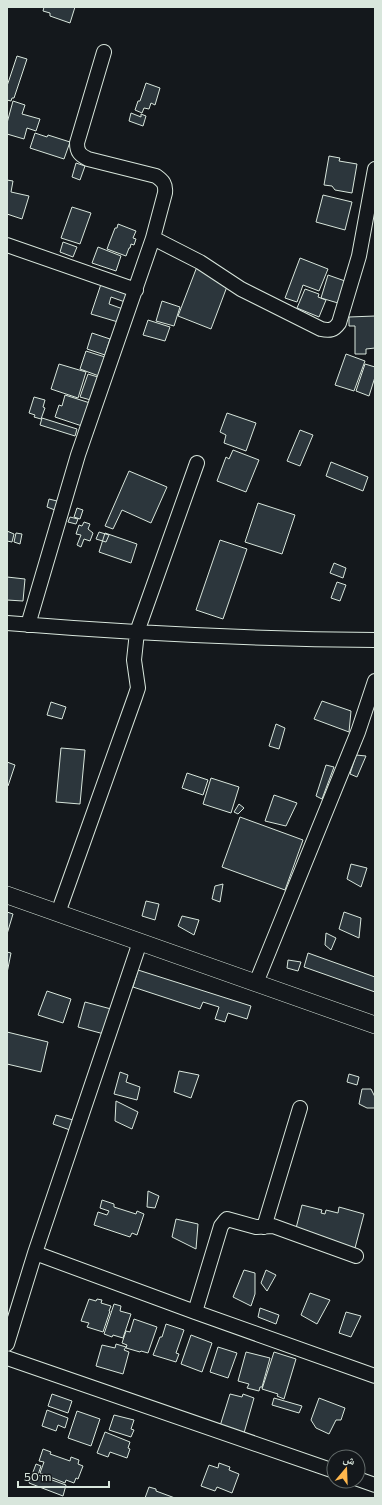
<svg xmlns="http://www.w3.org/2000/svg" width="382" height="1505" font-family="Commissioner,'Noto Naskh Arabic',sans-serif">
<style>
.building{fill:#2c363c;stroke:#d8e6dc}
.lines{fill:none;stroke-linecap:round;stroke-linejoin:round}
.minor-casing{stroke:#d8e6dc;stroke-width:16}
.major-casing{stroke:#d8e6dc;stroke-width:18}
.minor{stroke:#14181c;stroke-width:14}
.major{stroke:#14181c;stroke-width:17}
</style>
<rect width="100%" height="100%" fill="#14181c"/>
<path class="building" d="M44,7H75L70,23L50,16V13L43,11Z
M17,56L27,59L14,98H12L11,101L7,100V86Z
M146,83L160,88L155,105L151,103L149,109L144,108L142,113L135,110L138,101H140Z
M13,101L25,105L22,114L40,119L36,131L27,128L24,139L7,134V123Z
M131,113L141,117V114L146,116L143,126L129,121Z
M35,133L47,137L48,135L70,142L64,159L30,148Z
M329,156L340,158L339,161L357,164L352,193L335,190L332,186L324,185Z
M76,163L85,166L80,180L72,177Z
M7,180L13,181L11,192L29,196L22,219L7,214Z
M323,195L352,202L345,230L316,222Z
M72,207L91,213L80,244L61,238Z
M118,224L136,231L133,238L136,239L134,245L131,244L130,248H129L126,256L107,249L115,228H117Z
M63,242L77,247L73,257L60,252Z
M98,247L121,256L116,271L92,263Z
M300,258L328,269L319,291L303,285L297,302L285,298Z
M198,264L231,276L211,329L178,316Z
M328,275L345,281L338,303L321,298Z
M101,284L128,293L125,302L111,297L109,304L123,309L118,322L91,314Z
M305,289L319,294L318,297L326,300L319,317L297,308Z
M162,301L180,307L174,326L156,321Z
M375,316V348L366,349V354H355V326H349V317Z
M148,320L170,327L165,341L143,335Z
M92,333L110,339L105,355L87,349Z
M86,351L105,357L99,376L80,369Z
M346,354L365,361L354,391L335,385Z
M59,364L86,372L78,398L51,389Z
M365,364L375,367V377L369,396L356,391Z
M88,374L101,378L94,401L80,397Z
M65,395L90,403L82,426L55,417L59,405L62,406Z
M34,397L45,400L43,407L45,408L41,419L34,417L35,415L29,413Z
M227,413L256,423L246,451L224,443L226,435L220,432Z
M42,418L77,429L75,436L40,425Z
M300,430L313,435L300,466L287,461Z
M233,450L259,460L246,492L217,481L226,457L229,459Z
M331,462L368,477L363,491L326,476Z
M129,471L167,487L151,523L122,510L113,529L105,526Z
M49,499L57,501L55,510L47,507Z
M258,503L295,515L282,554L245,542Z
M77,508L83,510L80,519L74,517Z
M70,517L78,519L76,524L68,522Z
M84,522L90,524L88,529L93,533L90,541L84,539L81,547L77,545L81,535L76,534L79,525L82,526Z
M7,531L14,534L12,542L7,541Z
M99,532L109,535L106,542L96,539Z
M16,533L22,534L20,544L14,542Z
M105,533L137,544L131,563L99,552Z
M220,540L247,549L223,619L196,610Z
M334,563L346,568L343,578L330,573Z
M7,577L25,579L23,601L7,600Z
M337,582L346,585L340,601L331,598Z
M322,701L351,711L349,732L314,719Z
M51,702L66,707L62,719L47,715Z
M276,724L285,728L279,749L269,746Z
M61,748L85,750L80,804L56,802Z
M356,755L366,756L357,777L350,774Z
M7,762L15,765L8,786L7,785Z
M326,765L334,767L322,799L316,796Z
M187,773L208,780L203,795L182,788Z
M211,778L239,787L231,813L203,804Z
M274,795L297,803L286,826L265,821Z
M239,804L244,808L238,814L234,812Z
M240,817L303,840L285,890L222,867Z
M351,864L367,868L361,887L347,879Z
M223,884L220,902L212,899L215,886Z
M146,901L159,904L155,920L142,916Z
M7,912L13,914L7,934Z
M344,912L361,918L359,938L339,929Z
M182,916L199,920L194,935L178,926Z
M326,933L336,938L331,950L325,945Z
M7,952L11,953L7,973Z
M308,953L375,977V992L304,967Z
M288,960L301,962L298,971L287,968Z
M138,970L251,1006L247,1019L228,1013L225,1022L215,1019L219,1007L203,1002L200,1009L133,987Z
M47,991L71,999L63,1023L38,1015Z
M85,1002L111,1009L104,1034L78,1027Z
M7,1032L48,1042L41,1072L7,1064Z
M179,1071L199,1075L191,1098L174,1092Z
M120,1072L128,1075L126,1082L140,1087L137,1100L114,1094Z
M349,1074L359,1077L357,1085L347,1082Z
M362,1089H371L375,1097V1108H367L359,1104Z
M116,1101L138,1112L132,1129L115,1121Z
M56,1115L73,1120L70,1130L53,1124Z
M148,1191L159,1196L155,1208L147,1207Z
M102,1200L114,1204V1207L136,1214L137,1211L144,1214L137,1235L132,1233L130,1237L94,1225L98,1212L107,1215L109,1211L100,1208Z
M302,1205L322,1210L321,1213L325,1214L326,1210L338,1213L339,1207L364,1214L355,1248L295,1232Z
M176,1219L198,1224L196,1249L172,1237Z
M244,1270L255,1273V1294L251,1306L233,1297Z
M266,1270L276,1275L267,1291L261,1283Z
M310,1293L330,1300L317,1324L301,1315Z
M89,1299L96,1301L97,1299L102,1300L101,1303L111,1306L109,1311H110L103,1332L87,1327L89,1323L81,1321Z
M114,1304L121,1306L120,1311L131,1314L123,1338L113,1335L112,1337L104,1334Z
M260,1308L279,1315L276,1324L258,1317Z
M346,1312L361,1316L351,1337L339,1333Z
M134,1319L157,1327L148,1353L141,1351L140,1352L126,1348L127,1345L122,1343L126,1331L130,1332Z
M166,1324L184,1330L176,1353L179,1354L176,1362L153,1355L160,1337H162Z
M191,1335L212,1343L202,1372L181,1364Z
M116,1344L126,1347L124,1350L129,1352L123,1374L96,1366L102,1345L115,1348Z
M218,1347L237,1353L228,1378L210,1372Z
M246,1352L270,1358L262,1387H260L259,1391L247,1388L249,1384L238,1381Z
M274,1352L296,1359L284,1399L277,1396L278,1394L262,1389Z
M52,1394L72,1401L68,1413L48,1406Z
M230,1394L242,1397L243,1394L254,1398L244,1433L220,1426Z
M274,1398L302,1406L299,1413L272,1405Z
M319,1398L345,1408L341,1420H336L329,1434L316,1428L311,1420Z
M47,1410L68,1418L65,1428L58,1425L56,1431L42,1426Z
M77,1411L100,1419L91,1446L68,1438Z
M114,1415L134,1420L131,1429L134,1430L131,1437L109,1430Z
M105,1432L130,1442L128,1448L130,1449L127,1458L110,1452L108,1457L97,1453Z
M43,1449L51,1452L50,1454L70,1461L71,1457L79,1460L78,1464L83,1466L78,1479L76,1478L74,1483L66,1480L65,1483L40,1473L44,1462L39,1461Z
M219,1463L230,1467L229,1470L239,1474L232,1493L217,1487L215,1491L201,1486L209,1465L218,1468Z
M36,1464L41,1466L38,1475L66,1485L63,1496L29,1483Z
M149,1487L156,1489V1491L175,1498H145Z"/>
<g class="lines">
<defs>
<path id="minor" d="M153,238L200,262L241,289L321,329C330,331 334,330 339,323L359,256L375,169
M7,245L136,290
M7,623C130,633 252,639 375,640
M28,625L78,455L153,238L165,193C166,184 163,181 156,176L88,159C80,155 77,152 77,143L104,52
M58,913L135,697L138,688L134,660L137,632L197,463
M256,983L358,732L375,681
M264,1227L300,1108
M35,1253L195,1312L375,1376
M195,1312L221,1226L225,1221L227,1219L256,1227L273,1226L356,1256
M7,1344L35,1253L140,942
M7,1358L334,1471
M358,1479L375,1485"/>
<path id="major" d="M7,895L375,1025"/>
</defs>
<use href="#minor" class="minor-casing"/>
<use href="#major" class="major-casing"/>
<use href="#minor" class="minor"/>
<use href="#major" class="major"/>
</g>
<rect width="382" height="1505" fill="none" stroke="#d8e6dc" stroke-width="16"/>
<g transform="translate(346 1469) rotate(19)"><circle r="19" fill="#14181c" stroke="#626a69"/>
<path d="M0-3L7 15L0 10L-7 15Z" fill="#ffb74d"/>
<text y="-6" font-size="11" font-weight="bold" text-anchor="middle" fill="#d8e6dc">ش</text>
</g>
<path d="M18 1481v6h91v-6" fill="none" stroke="#d8e6dc" stroke-width="2"/>
<text x="24" y="1481" font-size="12" fill="#d8e6dc" stroke="#14181c" stroke-width="3" paint-order="stroke">50 m</text>
</svg>
